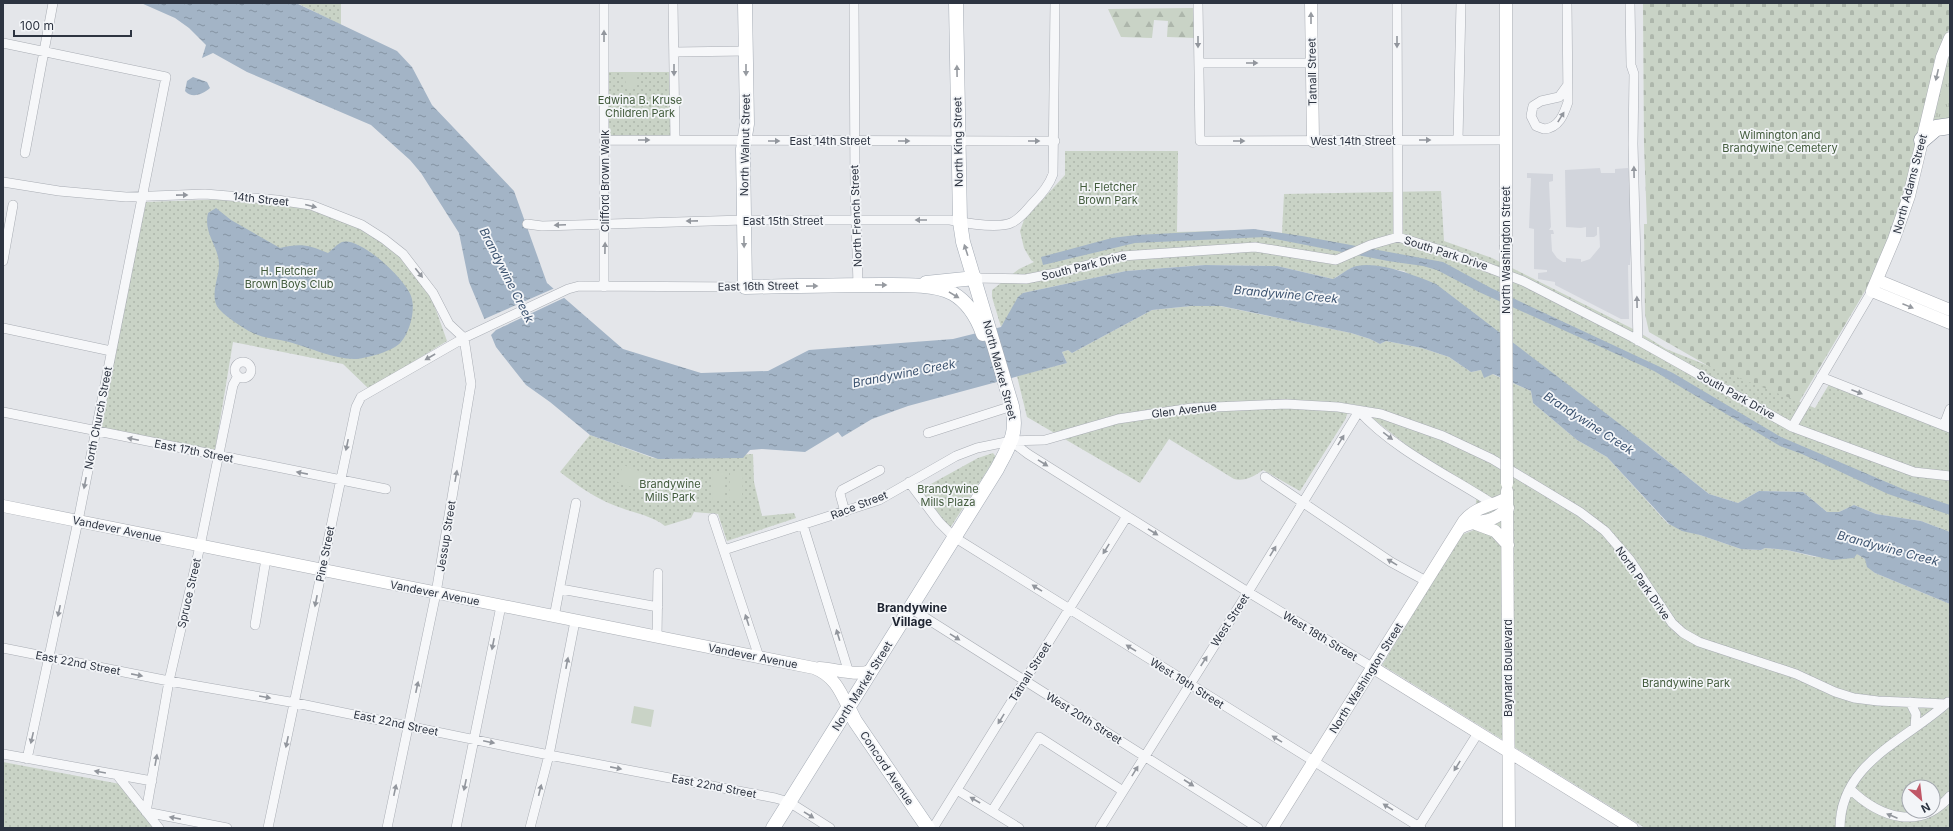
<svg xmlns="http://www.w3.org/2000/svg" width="1953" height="831" font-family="Inter,sans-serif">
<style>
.built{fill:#d2d5dc}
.grass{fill:url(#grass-tufts)}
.forest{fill:url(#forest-firs)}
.cemetery{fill:url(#cemetery-stones)}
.park{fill:url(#park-dots);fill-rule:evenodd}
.garden{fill:#c9d3c6}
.water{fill:url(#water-ripples)}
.pier{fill:#e4e6ea}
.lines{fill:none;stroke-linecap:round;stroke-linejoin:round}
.street-casing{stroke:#a9adb4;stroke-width:10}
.secondary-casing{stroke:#a9adb4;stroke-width:13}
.primary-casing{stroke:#a4abb5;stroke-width:15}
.highway-casing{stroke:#8d949f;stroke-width:17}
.street{stroke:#f6f7f9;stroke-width:9}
.secondary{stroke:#fff;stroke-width:12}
.primary{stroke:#fff;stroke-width:14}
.highway{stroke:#fff;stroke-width:16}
.secondary-bridge-casing{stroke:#a9adb4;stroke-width:13;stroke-linecap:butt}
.secondary-bridge{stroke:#fff;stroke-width:12}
.oneway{fill:#969aa0}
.oneway2{fill:#92969d}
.labels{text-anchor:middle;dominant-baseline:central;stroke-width:3.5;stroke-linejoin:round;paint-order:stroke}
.street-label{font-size:11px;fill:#2d3441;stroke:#f3f5f8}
.park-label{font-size:11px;fill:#425b3c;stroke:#f3f5f8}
.water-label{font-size:12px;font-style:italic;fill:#3c5370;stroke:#f3f5f8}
.neighbourhood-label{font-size:12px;font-weight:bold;fill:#1f2532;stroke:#f3f5f8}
</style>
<defs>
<pattern id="grass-tufts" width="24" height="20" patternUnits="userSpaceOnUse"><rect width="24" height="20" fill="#c9d3c6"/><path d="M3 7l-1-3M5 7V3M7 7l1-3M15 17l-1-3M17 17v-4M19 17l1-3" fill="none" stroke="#adb6ab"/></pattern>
<pattern id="forest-firs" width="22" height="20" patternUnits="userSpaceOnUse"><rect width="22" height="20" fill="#c9d3c6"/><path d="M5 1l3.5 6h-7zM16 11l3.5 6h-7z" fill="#adb6ab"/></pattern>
<pattern id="cemetery-stones" width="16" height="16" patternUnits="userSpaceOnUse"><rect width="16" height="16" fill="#c9d3c6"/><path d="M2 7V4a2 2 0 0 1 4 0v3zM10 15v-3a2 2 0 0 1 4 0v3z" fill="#adb6ab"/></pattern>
<pattern id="park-dots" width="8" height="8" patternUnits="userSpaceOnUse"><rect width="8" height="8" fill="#c9d3c6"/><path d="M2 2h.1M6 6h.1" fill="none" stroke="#adb6ab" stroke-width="1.8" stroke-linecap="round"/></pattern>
<pattern id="water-ripples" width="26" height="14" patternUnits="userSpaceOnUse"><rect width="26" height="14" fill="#a3b4c6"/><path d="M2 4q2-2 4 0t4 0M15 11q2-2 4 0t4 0" fill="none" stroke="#8593a2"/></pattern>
</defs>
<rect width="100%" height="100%" fill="#e4e6ea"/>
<path class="built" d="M1600,168L1601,173H1615V169L1628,168L1629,172H1631V250L1630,265H1628L1629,319H1621L1555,285V282L1538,279V273L1547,272V270L1534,269V229L1529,228L1531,178H1527V173L1553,174V181L1549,182L1551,227L1549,230H1553L1554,234H1551L1552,251L1557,258L1563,262H1566V258L1581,259V262L1590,259L1600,247L1599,227H1597V235L1594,237H1586V227L1581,228L1566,227L1565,170Z"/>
<path class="grass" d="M1950,50V122L1931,127L1940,82Z"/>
<path class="forest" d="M1193,8L1196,38L1167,37L1168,21L1154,20L1152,38L1121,37L1108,9Z"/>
<path class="cemetery" d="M1643,3H1950V26L1944,42L1914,169L1884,259L1792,414L1649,332L1645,314L1644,224H1647L1644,145Z"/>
<path class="park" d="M297,3H341V25Z
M604,72H674L675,140H605Z
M1065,151H1178L1177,232L1253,230L1282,233L1284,194L1441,191L1444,241L1492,258L1637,331L1666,349L1815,408L1831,381L1950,428V532L1921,521L1876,514L1854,505L1839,512H1827L1803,492L1759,491L1738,503L1709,494L1646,444L1404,271L1373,266L1353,267L1333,279L1277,266L1205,265L1126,271L1023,293L1001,327L992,297V290L1019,269L1034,262L1031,260L1024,248L1020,231L1024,220L1065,175Z
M229,199L308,205L370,230L400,256L431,296L447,341L369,389L343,364L233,342L215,451L100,428L146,202Z
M1191,306H1220L1351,333L1370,339L1380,344L1386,341L1422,348L1449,357L1471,372L1481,370L1492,374L1531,391L1533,403L1577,440L1607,457L1668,524L1741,549L1761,550L1765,548L1787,550L1815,557L1857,554L1865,559L1875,573L1950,604V828H1645L1382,665L1461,535L1474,530L1477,489L1413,450L1372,418V408L1351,404L1345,420L1300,491L1263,470C1255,476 1244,482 1234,479L1169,439L1140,483L1027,417L1017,376L1067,363L1062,352L1068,350L1072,353L1152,310ZM1909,787H1933V811H1909Z
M590,435L653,458L666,459L753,454L754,482L762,516L794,513L796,518L727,541L718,514L694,512L691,518L665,526C651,515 633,513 616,506C596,499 577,485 560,472Z
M993,453L996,457L950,528L920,490L978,458Z
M3,762L120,784L153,828H3Z"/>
<path class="garden" d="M625,73H636V89H626Z
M623,465L650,475L643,491L617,482Z
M713,472L725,473L724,500H712Z
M730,473H743L742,501L729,500Z
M634,706L654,710L651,727L631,723Z"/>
<path class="water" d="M141,3H296L397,51L412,67L432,105L514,191L547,283L623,349L701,373L768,371L809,350L953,339L1001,327L1018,297L1023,293L1126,271L1205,265L1277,266L1333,279C1339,276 1345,271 1351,268C1372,258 1416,276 1436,284L1646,444L1709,494L1738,503L1759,491L1803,492L1827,512H1839L1854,505L1876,514L1921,521L1950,532V604L1875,573L1867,567L1865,559L1857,554L1854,558L1832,560L1787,550L1765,548L1761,550L1741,549L1700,535L1682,531L1669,524L1607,457L1577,440L1533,403L1531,391L1493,374L1484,378L1481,370L1471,372L1449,357L1422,348L1386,341L1380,344L1370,339L1351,333L1221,306H1191L1152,310L1072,353L1068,350L1062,352L1067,363L908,406L872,419L842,437L838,432L805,452L762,449L750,450L743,458L658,459L590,435L550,402L526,385L496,347L469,282L459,233L421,173L410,160L371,125L247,72L213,53L202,58L206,45L189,28L175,18Z
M193,77L207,82L210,88C203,94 192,99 185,91L187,81Z
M216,208L231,220L280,248C300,243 309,245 328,253C332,250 337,244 342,242C360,236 406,280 411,296C416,309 410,331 401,342C394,351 365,359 354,359C334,359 308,347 289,342C277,339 261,338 251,332C243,328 225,316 219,309C209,297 219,278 219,265C219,246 203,234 208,213Z
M1254,229L1302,236L1443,262L1491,288L1673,373L1781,437L1905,490L1950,505V515L1888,494L1802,454L1780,446L1654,371L1479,292L1437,270L1423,266L1388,261L1265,237L1135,243L1043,265L1041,257L1112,238L1136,235Z"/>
<path class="pier" d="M555,288L566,297L496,330L489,337L482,320Z"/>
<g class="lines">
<defs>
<path id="street" d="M673,3L675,140
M854,3L855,187L858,285
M1198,3L1200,141L1506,140
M1397,3L1398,237
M1630,3L1631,65L1634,74L1633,144L1638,341
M3,43L166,77L78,521L27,759
M674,52L746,51
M1199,63H1311
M1567,86L1559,97L1541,101L1533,106L1531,116L1536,126L1544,129C1559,128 1564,114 1568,102L1567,3
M605,140L1055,141
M1458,140L1461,3
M25,153L53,3
M3,182L59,191L126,197L205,194L277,200L311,205L362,225L384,239L403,254L433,293L449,324L464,338
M527,224L542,226L744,220H950C965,223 996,229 1011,223C1020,219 1026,211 1032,204C1041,195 1049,186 1053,174L1055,3
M3,261L13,205
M975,278L1026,279L1061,272L1122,256L1255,247L1336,260L1370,245L1398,237L1447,252L1523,281L1632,337L1792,427L1914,472L1950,476
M604,287V3
M3,328L111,351
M235 370a8 8 0 1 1 16 0a8 8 0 1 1-16 0Z
M1821,377L1950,428
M1359,411C1393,449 1450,476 1493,504
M3,412L386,489
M1944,425L1950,409
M1792,427L1872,291
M928,433L1012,406
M1011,441L1028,454L1248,592L1372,667
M1265,477L1391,562L1426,581
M909,482L939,522L954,537L1421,828
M845,512L840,494L842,490L880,470
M713,518L759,657
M803,525L849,673
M724,550L879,500L956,456L977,448L1011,441L1045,440L1118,419L1192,408L1286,404L1338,407L1381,414L1443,436L1492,459L1580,512L1605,531L1630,560L1672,623L1683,633L1699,642L1796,674L1835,692L1854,698L1878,701L1946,704
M561,589L658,607
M910,608L1258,828
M554,617L576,503
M255,625L266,559
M657,637L658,573
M3,648L169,681L296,703L549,755L775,798L789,802L830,828
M1910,702L1916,714L1915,727
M3,754L152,781
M117,775L159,828
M1850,789C1880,818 1920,831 1950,796
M957,790L1019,828
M992,811L1039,737L1123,791
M146,812L169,681L200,546L233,385L238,376
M146,812L227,828
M268,828L356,407L361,397L464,338L568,289L579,286L745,287
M387,828L436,593L471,384L464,338
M456,828L501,606
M530,828L549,755L575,621
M933,828L1127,516
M1100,828L1248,592L1359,411
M1418,828L1478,733
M1840,828C1840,762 1907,740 1948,702"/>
<path id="secondary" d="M1311,3L1313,141
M1506,3V245
M1950,38L1942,57L1909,196L1894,239L1872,291L1950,323
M1877,280L1950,310
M1507,491L1509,828
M3,506L814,668C833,675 840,690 848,707
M1476,524L1495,531L1508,545
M1460,528C1480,517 1488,527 1508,508
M1372,667L1632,828
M819,668C837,669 853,676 871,671
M1272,828L1464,521C1475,507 1492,506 1507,498"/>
<path id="primary" d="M745,3L747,124L743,149L745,287C791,286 837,285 883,285C902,285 935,284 952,293C968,302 977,317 983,334
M926,283L975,278
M848,707L855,721L928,828
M773,828L997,469C1010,444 1018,434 1012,406L963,242L960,222L956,3"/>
<path id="highway" d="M1922,140L1936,128L1950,126"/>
</defs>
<use href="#street" class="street-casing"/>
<use href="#secondary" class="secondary-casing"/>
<use href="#primary" class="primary-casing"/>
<use href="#highway" class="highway-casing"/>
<use href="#street" class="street"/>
<use href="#secondary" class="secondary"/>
<use href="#primary" class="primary"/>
<use href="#highway" class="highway"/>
<defs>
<path id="secondary-bridge" d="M1506,245L1507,484"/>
</defs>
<use href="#secondary-bridge" class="secondary-bridge-casing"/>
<use href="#secondary-bridge" class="secondary-bridge"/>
</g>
<defs><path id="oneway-solid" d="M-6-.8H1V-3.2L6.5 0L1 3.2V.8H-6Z"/></defs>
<g class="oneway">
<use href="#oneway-solid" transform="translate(1311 18) rotate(-90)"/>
<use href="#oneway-solid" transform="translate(746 70) rotate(90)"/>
<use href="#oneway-solid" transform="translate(957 71) rotate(-91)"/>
<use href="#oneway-solid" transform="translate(1937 75) rotate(103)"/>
<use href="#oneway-solid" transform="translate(744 242) rotate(89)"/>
<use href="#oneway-solid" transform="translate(966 250) rotate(-108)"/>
<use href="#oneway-solid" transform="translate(881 285) rotate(1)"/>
<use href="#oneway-solid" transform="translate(812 286) rotate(-1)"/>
<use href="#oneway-solid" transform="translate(954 295) rotate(31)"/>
<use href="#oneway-solid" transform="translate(1908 306) rotate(22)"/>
</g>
<g class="oneway2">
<use href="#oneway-solid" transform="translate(604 36) rotate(-90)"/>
<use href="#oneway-solid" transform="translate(1198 42) rotate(90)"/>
<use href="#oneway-solid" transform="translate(1397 42) rotate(90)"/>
<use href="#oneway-solid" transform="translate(1252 63)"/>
<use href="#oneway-solid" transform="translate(674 70) rotate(90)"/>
<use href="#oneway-solid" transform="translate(1561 117) rotate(-58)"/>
<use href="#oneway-solid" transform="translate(644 140)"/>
<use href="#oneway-solid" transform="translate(1425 140)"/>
<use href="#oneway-solid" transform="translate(774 141)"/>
<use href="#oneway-solid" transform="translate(904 141)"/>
<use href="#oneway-solid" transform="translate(1034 141)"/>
<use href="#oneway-solid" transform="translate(1239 141)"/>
<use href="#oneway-solid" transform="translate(1634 172) rotate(-91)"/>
<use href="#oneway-solid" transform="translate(182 195) rotate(-1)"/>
<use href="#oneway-solid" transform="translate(311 206) rotate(14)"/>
<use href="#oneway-solid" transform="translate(921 220) rotate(180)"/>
<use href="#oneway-solid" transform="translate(692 221) rotate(179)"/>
<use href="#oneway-solid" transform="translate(560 225) rotate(178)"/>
<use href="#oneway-solid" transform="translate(605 248) rotate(-89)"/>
<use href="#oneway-solid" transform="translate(419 273) rotate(52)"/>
<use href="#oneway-solid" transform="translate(1637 302) rotate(-91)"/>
<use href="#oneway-solid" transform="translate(430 357) rotate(150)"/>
<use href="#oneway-solid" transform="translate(1857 392) rotate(21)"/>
<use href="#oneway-solid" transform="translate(1388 436) rotate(37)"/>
<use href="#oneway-solid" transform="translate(133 439) rotate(-168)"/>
<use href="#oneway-solid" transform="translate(1341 440) rotate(-58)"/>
<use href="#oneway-solid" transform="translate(347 445) rotate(102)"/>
<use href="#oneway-solid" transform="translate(1043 463) rotate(32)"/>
<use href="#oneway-solid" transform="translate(302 473) rotate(-169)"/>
<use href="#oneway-solid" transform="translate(456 476) rotate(-80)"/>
<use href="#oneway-solid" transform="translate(85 483) rotate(101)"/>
<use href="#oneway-solid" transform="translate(1153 532) rotate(32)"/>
<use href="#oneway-solid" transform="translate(1106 549) rotate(122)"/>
<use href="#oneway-solid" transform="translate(1273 551) rotate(-59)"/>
<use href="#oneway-solid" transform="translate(1392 562) rotate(-149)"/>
<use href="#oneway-solid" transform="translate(1037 588) rotate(-148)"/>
<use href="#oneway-solid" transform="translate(316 601) rotate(101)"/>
<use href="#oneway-solid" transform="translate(59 611) rotate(102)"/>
<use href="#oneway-solid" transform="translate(747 620) rotate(-108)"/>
<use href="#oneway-solid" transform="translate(838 635) rotate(-107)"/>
<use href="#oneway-solid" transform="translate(955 637) rotate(32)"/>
<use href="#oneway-solid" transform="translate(493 644) rotate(101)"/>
<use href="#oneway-solid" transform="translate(1131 648) rotate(-148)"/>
<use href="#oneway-solid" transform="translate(1204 661) rotate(-57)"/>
<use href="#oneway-solid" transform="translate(567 663) rotate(-79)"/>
<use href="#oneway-solid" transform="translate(137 675) rotate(11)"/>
<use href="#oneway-solid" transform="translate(417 687) rotate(-78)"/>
<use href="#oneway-solid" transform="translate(265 697) rotate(10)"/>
<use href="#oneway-solid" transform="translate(1001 719) rotate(122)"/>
<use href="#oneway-solid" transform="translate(32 738) rotate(103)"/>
<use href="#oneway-solid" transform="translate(1277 739) rotate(-148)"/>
<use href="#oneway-solid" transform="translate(287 742) rotate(102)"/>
<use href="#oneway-solid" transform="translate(489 742) rotate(12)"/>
<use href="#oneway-solid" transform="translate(156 760) rotate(-80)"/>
<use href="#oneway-solid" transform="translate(1457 766) rotate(122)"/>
<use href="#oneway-solid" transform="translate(616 768) rotate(11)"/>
<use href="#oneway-solid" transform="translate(1135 771) rotate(-58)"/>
<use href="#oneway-solid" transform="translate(100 772) rotate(-170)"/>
<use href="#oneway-solid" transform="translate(1189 783) rotate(33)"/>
<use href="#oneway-solid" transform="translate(465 785) rotate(102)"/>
<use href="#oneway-solid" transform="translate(395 790) rotate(-78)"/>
<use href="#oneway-solid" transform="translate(540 790) rotate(-76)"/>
<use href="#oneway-solid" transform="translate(975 800) rotate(-150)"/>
<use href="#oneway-solid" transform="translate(1388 807) rotate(-148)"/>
<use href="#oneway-solid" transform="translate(809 815) rotate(32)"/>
<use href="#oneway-solid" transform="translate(1892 816) rotate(-157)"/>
<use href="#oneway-solid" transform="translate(175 818) rotate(-169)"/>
</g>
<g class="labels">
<g class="street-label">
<text transform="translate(1312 72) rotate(-91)">Tatnall Street</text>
<text x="830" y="141">East 14th Street</text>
<text x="1353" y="141">West 14th Street</text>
<text transform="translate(958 142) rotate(-91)">North King Street</text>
<text transform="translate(745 145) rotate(-89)">North Walnut Street</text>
<text transform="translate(605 181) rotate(-90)">Clifford Brown Walk</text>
<text transform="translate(1910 184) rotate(-75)">North Adams Street</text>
<text transform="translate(261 199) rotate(6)">14th Street</text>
<text transform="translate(856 216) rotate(-92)">North French Street</text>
<text x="783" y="221">East 15th Street</text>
<text transform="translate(1506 250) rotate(-90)">North Washington Street</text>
<text transform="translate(1446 253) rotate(18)">South Park Drive</text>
<text transform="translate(1084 266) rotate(-14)">South Park Drive</text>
<text transform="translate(758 286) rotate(-1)">East 16th Street</text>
<text transform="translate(1000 370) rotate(75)">North Market Street</text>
<text transform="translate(1736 395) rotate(29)">South Park Drive</text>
<text transform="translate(1184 410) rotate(-7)">Glen Avenue</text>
<text transform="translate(98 418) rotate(-79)">North Church Street</text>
<text transform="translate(194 451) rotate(11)">East 17th Street</text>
<text transform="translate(859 505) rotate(-21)">Race Street</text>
<text transform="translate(117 529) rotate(12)">Vandever Avenue</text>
<text transform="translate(446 536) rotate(-81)">Jessup Street</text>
<text transform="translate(325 554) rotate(-79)">Pine Street</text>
<text transform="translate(1643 583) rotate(55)">North Park Drive</text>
<text transform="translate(189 593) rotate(-77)">Spruce Street</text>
<text transform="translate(435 593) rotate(11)">Vandever Avenue</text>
<text transform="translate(1230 620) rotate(-57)">West Street</text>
<text transform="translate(1320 636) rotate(31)">West 18th Street</text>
<text transform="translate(753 656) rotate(11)">Vandever Avenue</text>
<text transform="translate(78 663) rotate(11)">East 22nd Street</text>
<text transform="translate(1508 668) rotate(-90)">Baynard Boulevard</text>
<text transform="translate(1030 672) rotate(-58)">Tatnall Street</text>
<text transform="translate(1366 678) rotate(-58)">North Washington Street</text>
<text transform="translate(1187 683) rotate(32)">West 19th Street</text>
<text transform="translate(862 686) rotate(-58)">North Market Street</text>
<text transform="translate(1084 718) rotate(32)">West 20th Street</text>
<text transform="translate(396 723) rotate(12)">East 22nd Street</text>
<text transform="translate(887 768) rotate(56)">Concord Avenue</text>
<text transform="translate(714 786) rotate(11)">East 22nd Street</text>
</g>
<g class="park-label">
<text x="640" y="100">Edwina B. Kruse<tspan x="640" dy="13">Children Park</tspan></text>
<text x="1780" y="135">Wilmington and<tspan x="1780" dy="13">Brandywine Cemetery</tspan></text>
<text x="1108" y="187">H. Fletcher<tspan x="1108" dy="13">Brown Park</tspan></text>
<text x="289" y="271">H. Fletcher<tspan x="289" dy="13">Brown Boys Club</tspan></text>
<text x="670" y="484">Brandywine<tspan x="670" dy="13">Mills Park</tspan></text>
<text x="948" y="489">Brandywine<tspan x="948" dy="13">Mills Plaza</tspan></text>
<text x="1686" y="683">Brandywine Park</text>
</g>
<g class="water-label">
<text transform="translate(507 275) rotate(63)">Brandywine Creek</text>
<text transform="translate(1286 294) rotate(5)">Brandywine Creek</text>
<text transform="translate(904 373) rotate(-11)">Brandywine Creek</text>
<text transform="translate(1589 423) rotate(33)">Brandywine Creek</text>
<text transform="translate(1888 548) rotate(15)">Brandywine Creek</text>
</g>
<g class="neighbourhood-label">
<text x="912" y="607">Brandywine<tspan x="912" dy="14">Village</tspan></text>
</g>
</g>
<rect width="1953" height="831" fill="none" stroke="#2d3441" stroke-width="8"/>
<g transform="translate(1921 799) rotate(152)"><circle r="19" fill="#f3f5f8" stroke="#a4a8af"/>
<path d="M0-3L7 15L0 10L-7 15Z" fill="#c05767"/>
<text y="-6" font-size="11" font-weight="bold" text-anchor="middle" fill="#2d3441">N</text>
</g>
<path d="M14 30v6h117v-6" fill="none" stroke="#2d3441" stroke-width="2"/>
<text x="20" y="30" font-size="12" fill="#2d3441" stroke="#f3f5f8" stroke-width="3" paint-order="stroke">100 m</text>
</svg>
